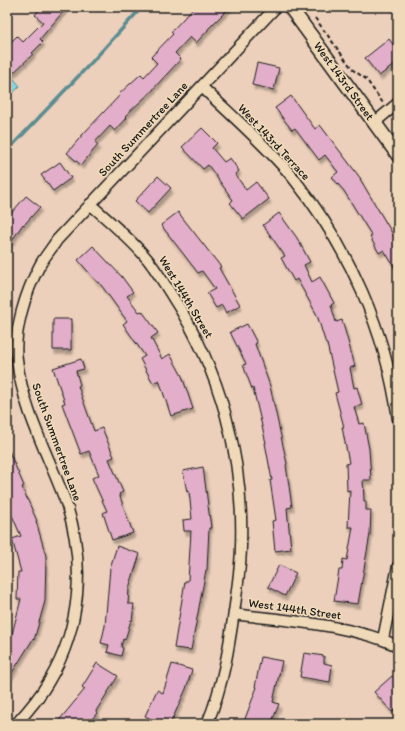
<svg xmlns="http://www.w3.org/2000/svg" width="405" height="731" font-family="Itim,sans-serif">
<style>
.water{fill:#86d6e0;stroke:#5c8c92}
.lines{fill:none;stroke-linecap:round;stroke-linejoin:round}
.stream{stroke:#5c8c92;stroke-width:3.5}
.building{fill:#e2aec9;stroke:#1c1c1c;filter:url(#shadow)}
.minor-casing{stroke:#1c1c1c;stroke-width:13}
.tertiary-casing{stroke:#1c1c1c;stroke-width:16}
.path{stroke:#1c1c1c;stroke-width:2;stroke-dasharray:4 3;stroke-linecap:butt}
.minor{stroke:#efd9b8;stroke-width:10}
.tertiary{stroke:#efd9b8;stroke-width:13}
.labels{text-anchor:middle;dominant-baseline:central;stroke-width:3.5;stroke-linejoin:round;paint-order:stroke}
.street-label{font-size:12px;fill:#1c1c1c;stroke:#efd9b8}
</style>
<defs>
<filter id="shadow"><feDropShadow dx="2" dy="4" stdDeviation="1" flood-color="#0004"/></filter>
</defs>
<rect width="100%" height="100%" fill="#ecd0bb"/>
<filter id="ink" filterUnits="userSpaceOnUse"><feTurbulence type="fractalNoise" baseFrequency=".025" numOctaves="2"/><feDisplacementMap in="SourceGraphic" scale="8" xChannelSelector="R" yChannelSelector="G"/><feConvolveMatrix kernelMatrix="1 2 1 2 8 2 1 2 1" color-interpolation-filters="sRGB"/></filter>
<g filter="url(#ink)">
<path class="water" d="M14,79L20,86L7,99V85Z"/>
<g class="lines">
<path class="stream" d="M7,151L90,64L142,7"/>
</g>
<path class="building" d="M41,7H67L40,39L43,42L32,53L33,54L7,79V46L17,36L23,42L43,22L35,15Z
M194,7H230L208,29V30L196,43L190,37L175,53L181,59L154,88V89L125,116L127,118L115,131L110,126L95,142L98,145L81,165L67,153L84,133L120,95L119,94L141,74L144,77L157,63L151,57L173,34L171,32Z
M389,39L398,51V62L379,76L365,58Z
M257,63L279,68L274,90L252,85Z
M291,96L315,129L320,125L361,179H360L398,243V273L384,250L379,253L370,237L372,236L344,191L332,177L338,172L325,155L319,160L295,128L292,130L275,108Z
M202,128L217,143L212,148L224,162L230,158L239,171L235,174L246,190L256,182L269,199L243,219L230,203L233,200L208,165L203,169L182,147Z
M60,162L71,178L53,191L41,175Z
M158,176L171,188L148,213L135,201Z
M26,196L40,207L24,225L23,224L7,248V218Z
M178,212L221,267L219,268L240,305L226,313L222,305L216,308L207,293L215,289L202,271L198,273L161,225Z
M279,213L297,238L310,262L304,265L312,282L320,277L334,303L331,305L336,322L342,320L355,366L350,368L354,388L357,387L362,405L354,407L359,424L364,423L369,449L371,480H363L364,501H366V510H371L370,534L358,604L334,601L339,570H342L343,559L347,560L353,527H348L350,490L347,491L346,464L349,463L342,427H344L335,393L338,392L327,344H326L317,315L297,279L294,281L281,258L285,256L263,225Z
M93,246L122,277L133,292L127,296L139,312L142,311L158,333L151,338L162,359L170,354L182,376L193,409L171,416L159,380L153,383L140,359L145,356L123,324L127,321L99,282L98,283L78,260Z
M53,319H71V350H53Z
M247,324L257,343L255,344L270,386L287,464L286,465L292,507L287,508L291,549L275,551L272,521L276,520L270,480H272L265,443H266L253,388L252,389L243,365L246,364L230,332Z
M81,359L84,369L76,371L80,385L78,386L94,431L102,428L114,457L109,459L123,492L119,494L133,533L112,540L103,513L107,511L92,478L99,475L89,451L81,454L62,404L65,403L53,368Z
M7,447L24,486L22,487L37,521H36L46,556L45,601L34,640L33,639L7,681V636L11,638L21,599H17L18,572H21L12,539L21,536L7,504Z
M203,467L211,528H209L207,570H206L191,650L174,648L185,581H188L191,531H184L183,520L192,519L189,491L187,492L183,471Z
M117,546L140,554L129,588L128,604H134L132,621L131,620L125,640L123,639L121,647L123,648L121,656L107,652L109,645L101,643L105,626L110,568Z
M279,565L296,573L285,596L268,587Z
M304,653L324,656V663L332,665L330,682L300,677Z
M261,657L282,661L273,702L279,704L271,724H243L257,687H255Z
M97,663L118,676L96,711L97,713L88,724H56L85,689L82,687Z
M172,664L192,670L186,689L170,724H161L145,716L157,690L163,693Z
M392,676L398,682V707L392,712L374,692Z"/>
<g class="lines">
<defs>
<path id="minor" d="M202,87C233,117 266,145 294,179C349,248 386,331 398,419
M374,123L398,103
M90,204C108,220 127,236 143,254C155,267 163,282 172,296C221,371 244,458 241,546C241,563 238,581 236,598C230,641 224,684 207,724
M234,614C287,621 348,624 398,646
M383,639L398,566
M16,724C28,711 40,697 49,681C81,628 86,562 66,503C49,456 23,411 17,360C13,331 26,291 40,265C45,256 52,248 57,240L276,7"/>
<path id="tertiary" d="M290,7L398,155"/>
</defs>
<use href="#minor" class="minor-casing"/>
<use href="#tertiary" class="tertiary-casing"/>
<path class="path" d="M315,18L353,70L366,79L383,103"/>
<use href="#minor" class="minor"/>
<use href="#tertiary" class="tertiary"/>
</g>
</g>
<g class="labels">
<g class="street-label">
<text transform="translate(344 81) rotate(54)">West 143rd Street</text>
<text transform="translate(143 129) rotate(-47)">South Summertree Lane</text>
<text transform="translate(274 142) rotate(47)">West 143rd Terrace</text>
<text transform="translate(186 297) rotate(59)">West 144th Street</text>
<text transform="translate(57 442) rotate(70)">South Summertree Lane</text>
<text transform="translate(295 609) rotate(8)">West 144th Street</text>
</g>
</g>
<rect width="405" height="731" fill="none" stroke="#efd9b8" stroke-width="24"/>
<rect x="12" y="12" width="381" height="707" fill="none" stroke="#1c1c1c" stroke-width="1.5" filter="url(#ink)"/>
</svg>
